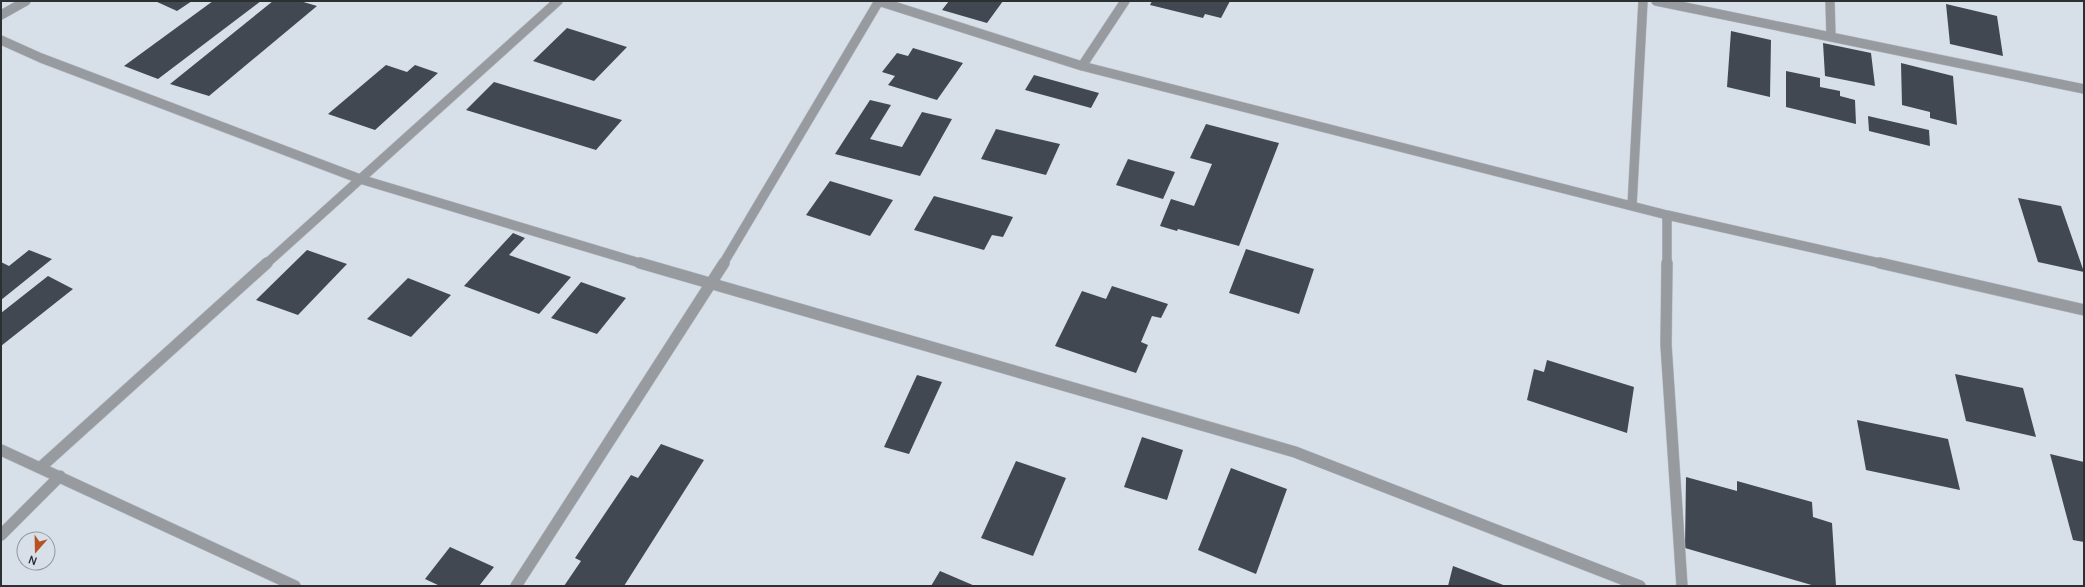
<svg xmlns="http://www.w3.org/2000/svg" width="2085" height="587" font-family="Manrope,sans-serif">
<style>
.building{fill:#424851}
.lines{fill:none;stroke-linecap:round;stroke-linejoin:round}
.minor-far1-casing{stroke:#b5bcc5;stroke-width:10}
.minor-casing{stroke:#b5bcc5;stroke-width:12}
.minor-far1{stroke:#979b9f;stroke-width:9}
.minor{stroke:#979b9f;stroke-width:11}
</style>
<rect width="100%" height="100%" fill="#d7dfe9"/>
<path class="building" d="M155,1H192L177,11Z
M213,1H261L158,79L124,66Z
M273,1H300L317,6L209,96L170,84Z
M949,1H1003L987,23L942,10Z
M1152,1H1230L1221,18L1205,14L1203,18L1150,5Z
M1946,4L1997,16L2003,56L1950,44Z
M567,28L627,47L594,81L533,61Z
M1731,31L1771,40L1770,97L1727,87Z
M1823,43L1871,53L1875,86L1825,76Z
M913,48L963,63L937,100L888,85L895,76L882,72L897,53L908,56Z
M1901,63L1953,76L1957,125L1930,118V112L1902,105Z
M386,65L407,72L415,65L438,73L375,130L328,114Z
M1786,71L1820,78V87L1840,91V96L1855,100L1856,124L1786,107Z
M1034,75L1099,93L1091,108L1025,90Z
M494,82L622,120L596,150L466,110Z
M870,100L891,105L870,139L902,147L922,112L952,119L920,176L835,154Z
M1868,116L1929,130L1930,146L1869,131Z
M1206,124L1279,143L1239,246L1178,229L1177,231L1160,226L1171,199L1194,206L1212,164L1190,158Z
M996,129L1060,144L1046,175L981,159Z
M1128,159L1175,172L1163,199L1116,185Z
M830,181L893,200L870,236L806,215Z
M934,196L1013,217L1003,237L992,235L984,250L914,230Z
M2018,198L2061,206L2084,272L2038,262Z
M513,233L525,238L509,255L571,277L539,314L464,286Z
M1246,249L1314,269L1299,314L1229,293Z
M29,250L52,259L1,300V262L9,266Z
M307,250L347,264L298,315L256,300Z
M48,276L73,289L1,346V313Z
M408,278L451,295L411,337L367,319Z
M581,282L626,298L597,334L551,318Z
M1112,286L1168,304L1161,318L1152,316L1141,342L1148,345L1136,373L1055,346L1082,291L1106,299Z
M1547,360L1634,387L1627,433L1527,400L1534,369L1544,372Z
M1955,374L2023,388L2036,437L1966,421Z
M917,375L942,382L909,454L884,447Z
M1857,420L1948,439L1960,490L1866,470Z
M1142,437L1183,450L1167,500L1124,487Z
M661,444L704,460L624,586H564L581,561L575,558L631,475L638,478Z
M2050,454L2084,462V542L2073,540Z
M1016,461L1066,478L1033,556L981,538Z
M1231,468L1287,489L1256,574L1198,550Z
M1686,477L1737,491V481L1812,502L1813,517L1832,523L1836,586H1815L1685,548Z
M450,547L494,567L479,586H440L425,579Z
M1453,566L1506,586H1448Z
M940,571L975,586H931Z"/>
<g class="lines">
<defs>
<path id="minor-far1" d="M878,1L1082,66L1667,215L1884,264
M1656,1L2084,89
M1830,1L1831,37
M1,15L26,1
M1,40L41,58L360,179L643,264
M1082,66L1125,1
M1632,206L1643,1
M266,264L558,1
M723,264L879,1
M1667,264V215"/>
<path id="minor" d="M640,263L1295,452L1640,586
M1667,263L1666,345L1682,586
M1880,263L2084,310
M1,450L295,586
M41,467L267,263
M1,535L60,476
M516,586L724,263"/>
</defs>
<use href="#minor-far1" class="minor-far1-casing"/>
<use href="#minor" class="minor-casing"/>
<use href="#minor-far1" class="minor-far1"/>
<use href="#minor" class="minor"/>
</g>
<rect width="2085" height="587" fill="none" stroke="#2d3033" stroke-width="4"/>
<g transform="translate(36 551) rotate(200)"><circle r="19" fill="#d7dfe9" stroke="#9399a0"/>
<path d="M0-3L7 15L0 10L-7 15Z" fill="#b75322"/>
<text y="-6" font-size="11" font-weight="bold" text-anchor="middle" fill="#2d3033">N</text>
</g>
</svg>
